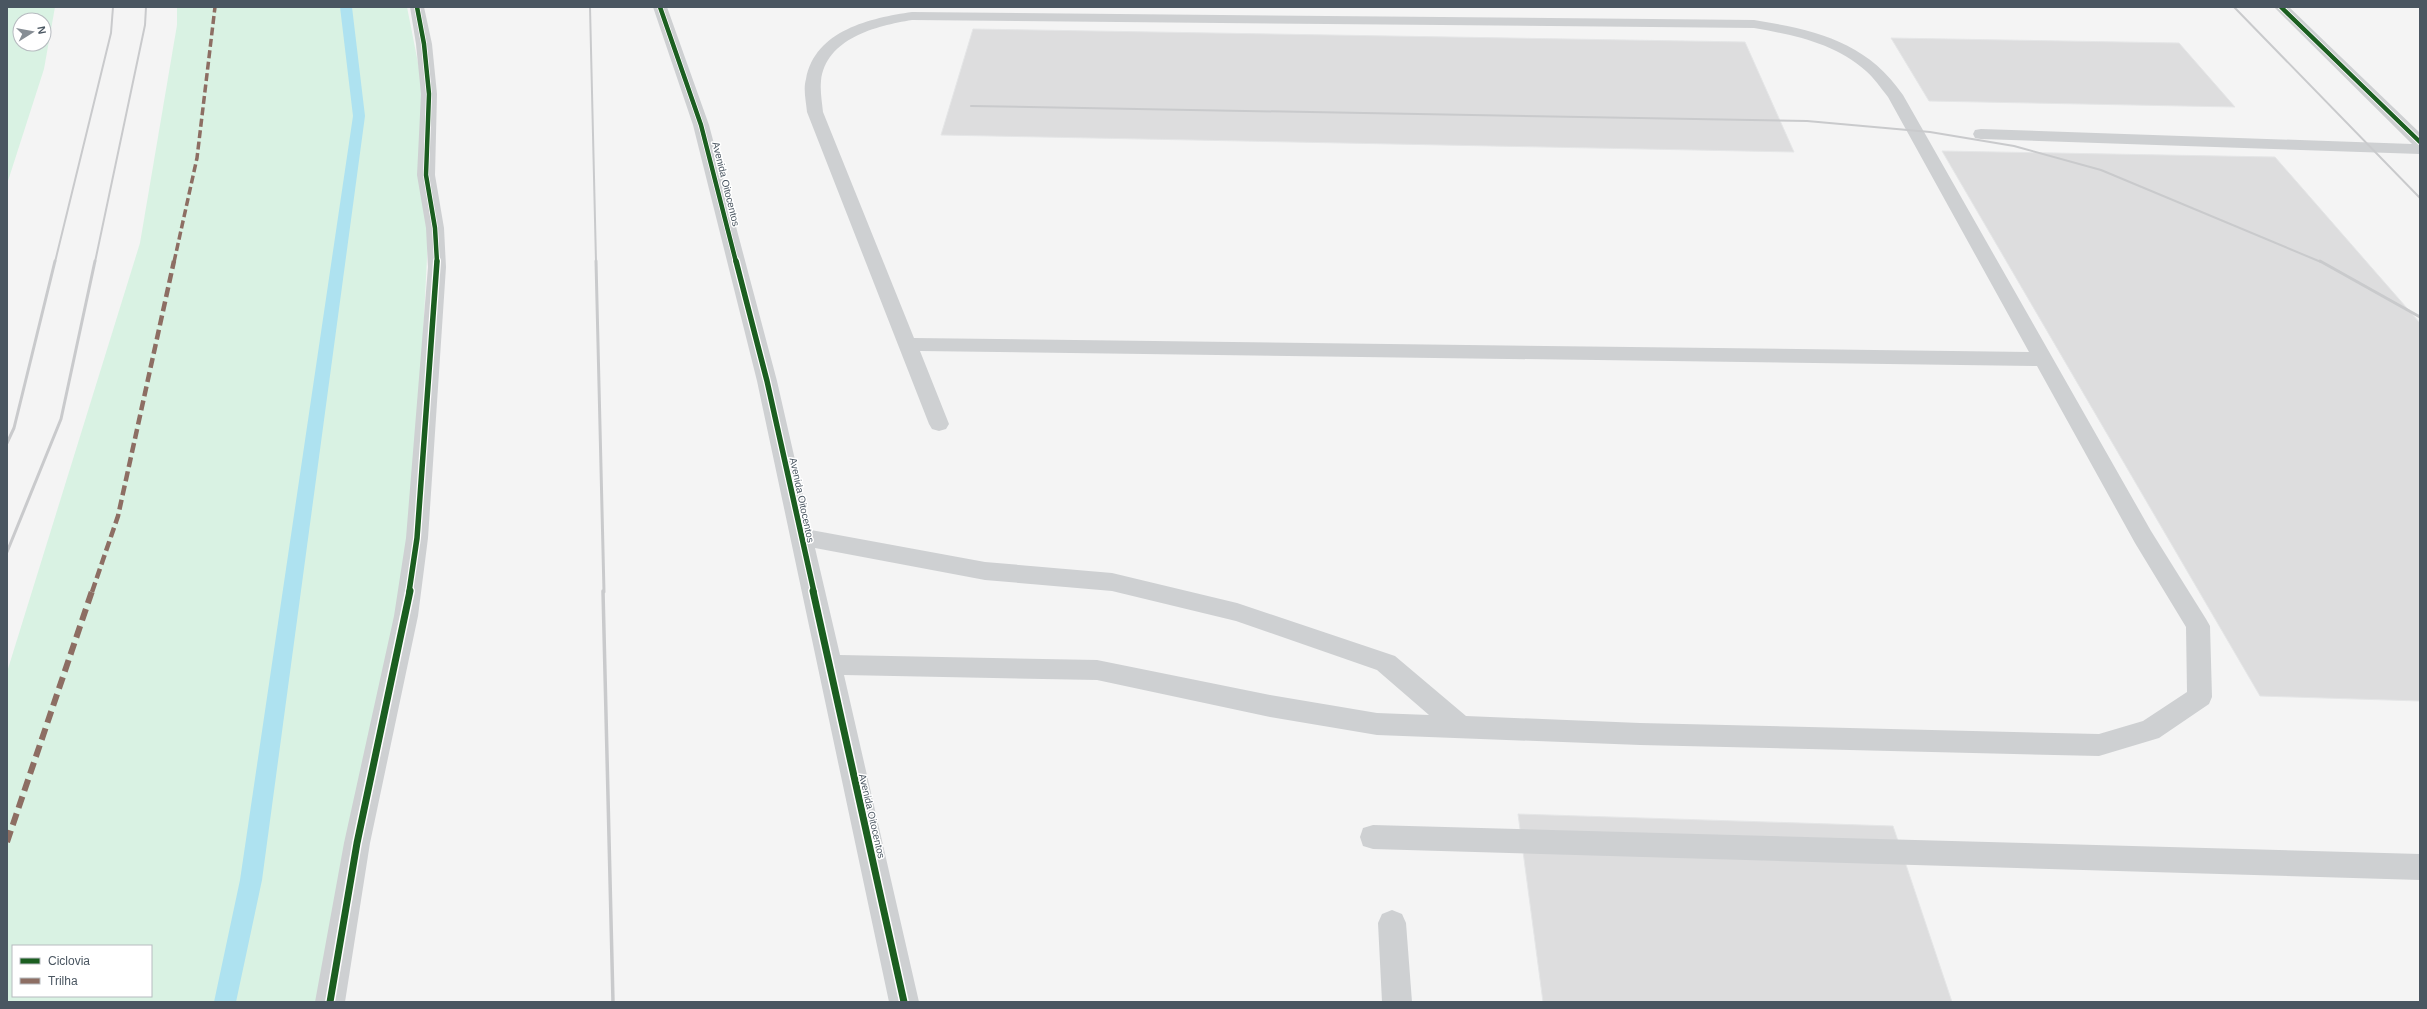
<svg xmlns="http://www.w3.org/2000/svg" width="2427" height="1009" font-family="Arial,sans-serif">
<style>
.green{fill:#d9f2e3;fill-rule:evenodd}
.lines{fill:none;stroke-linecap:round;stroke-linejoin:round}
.stream{fill:#aee2f0;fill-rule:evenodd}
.building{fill:#ddddde;stroke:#e5e6e7}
.minor{fill:#ced0d2;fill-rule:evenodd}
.rail-far2{stroke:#c9cacc;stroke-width:2}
.rail-far1{stroke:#c9cacc;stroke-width:3}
.rail{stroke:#c9cacc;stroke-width:3.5}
.quiet-far2{stroke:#8d6e63;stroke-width:3.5;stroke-dasharray:8 3.5;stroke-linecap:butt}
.quiet-far1{stroke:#8d6e63;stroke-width:4.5;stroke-dasharray:10 4.5;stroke-linecap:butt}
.quiet{stroke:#8d6e63;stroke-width:6;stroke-dasharray:12 6;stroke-linecap:butt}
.cycleway-far2-casing{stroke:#fff;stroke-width:6}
.cycleway-far1-casing{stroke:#fff;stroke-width:8}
.cycleway-casing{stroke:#fff;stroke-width:10}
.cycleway-far2{stroke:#1b5e20;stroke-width:4.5}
.cycleway-far1{stroke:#1b5e20;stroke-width:5.5}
.cycleway{stroke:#1b5e20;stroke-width:7}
.labels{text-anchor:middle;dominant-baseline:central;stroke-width:3;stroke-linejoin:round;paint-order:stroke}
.street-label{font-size:10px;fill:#4a5661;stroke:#fff}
</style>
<rect width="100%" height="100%" fill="#f4f4f4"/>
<path class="green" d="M7,7H55L44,69L7,184ZM20,20H44V44H20Z
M177,7H407L433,139L414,515L337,1002H7V672L140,243L177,25ZM13,946H151V996H13Z"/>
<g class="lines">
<path class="stream" d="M340,7H352L365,116L262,880L236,1002H214L240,880L353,116Z"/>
</g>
<path class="building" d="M973,29L1745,42L1794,152L941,135Z
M1891,38L2179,43L2235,107L1929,101Z
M1942,151L2275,157L2420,323V701L2260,696Z
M1518,814L1893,826L1952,1002H1543Z"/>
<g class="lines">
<path class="minor" d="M410,7H424L432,44L437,94L435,175L444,228L446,267L428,538L418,616L370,843L345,1002H315L344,843L394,616L406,538L428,267L426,228L417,175L421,94L416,44Z
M653,7H667L709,125L777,381L811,530L985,562L1112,573L1237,603L1395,656L1466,716L1640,723L2099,734L2143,721L2187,692L2186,627L2135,543L2037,366L920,351L949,424L946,429L939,431L932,429L929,424L807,112C806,101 803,89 806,79C815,30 871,18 912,12L1754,20C1815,30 1866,41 1903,95L2151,531L2206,619L2210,626L2212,697L2209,704L2159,738L2099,756L1640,745L1377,735L1270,717L1097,680L844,675L919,1002H889L757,381L693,125ZM912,20L1754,28C1794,35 1835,43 1866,71C1874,78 1881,88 1888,97L2029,352L914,338L823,112C822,102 820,91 821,81C826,38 876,26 912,20ZM815,548L985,580L1112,591L1236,621L1377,670L1429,715L1377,713L1270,695L1097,660L840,655Z
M2274,7H2289L2420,133V154L1981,139L1975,138L1973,134L1975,130L1981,129L2412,144Z
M1373,825L2420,854V880L1373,849L1363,846L1360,837L1363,828Z
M1392,910L1402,914L1406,923L1412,1002H1382L1378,923L1382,914Z"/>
<path class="rail-far2" d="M590,7L596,262
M2234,7L2420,198
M971,106L1807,121L1930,132L2014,146L2101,170L2321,262
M55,262L111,33L113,7
M95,262L145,25L146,7"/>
<path class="rail-far1" d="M596,261L604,592
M2320,261L2420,317
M7,443L14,428L55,261
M7,552L61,419L95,261"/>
<path class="rail" d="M603,591L613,1002"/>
<path class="quiet-far2" d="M174,262L197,158L215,7"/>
<path class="quiet-far1" d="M92,592L118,516L174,261"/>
<path class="quiet" d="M7,842L92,591"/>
<defs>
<path id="cycleway-far2" d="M417,7L424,44L429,94L426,175L435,228L437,262
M660,7L701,125L736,262
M2281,7L2420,142"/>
<path id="cycleway-far1" d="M736,261L767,381L814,592
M409,592L417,538L437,261"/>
<path id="cycleway" d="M813,591L904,1002
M330,1002L357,843L410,591"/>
</defs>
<use href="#cycleway-far2" class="cycleway-far2-casing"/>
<use href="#cycleway-far1" class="cycleway-far1-casing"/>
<use href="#cycleway" class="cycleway-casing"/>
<use href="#cycleway-far2" class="cycleway-far2"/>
<use href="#cycleway-far1" class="cycleway-far1"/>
<use href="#cycleway" class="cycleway"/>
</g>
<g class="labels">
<g class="street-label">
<text transform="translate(726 184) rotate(76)">Avenida Oitocentos</text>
<text transform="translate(802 500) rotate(78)">Avenida Oitocentos</text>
<text transform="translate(872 816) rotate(77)">Avenida Oitocentos</text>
</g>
</g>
<rect width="2427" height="1009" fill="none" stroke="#4a5661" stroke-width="16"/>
<rect x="12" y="945" width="140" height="52" fill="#ffffff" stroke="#b7bbc0"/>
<rect x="20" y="958" width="20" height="6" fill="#1b5e20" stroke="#b7bbc0"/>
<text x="48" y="965" font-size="12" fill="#4a5661">Ciclovia</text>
<rect x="20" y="978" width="20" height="6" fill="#8d6e63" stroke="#b7bbc0"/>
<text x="48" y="985" font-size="12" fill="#4a5661">Trilha</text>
<g transform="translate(32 32) rotate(79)"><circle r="19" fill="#ffffff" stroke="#b7bbc0"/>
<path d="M0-3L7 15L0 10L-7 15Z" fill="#868d94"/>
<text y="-6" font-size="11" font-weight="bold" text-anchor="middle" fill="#4a5661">N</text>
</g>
</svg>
